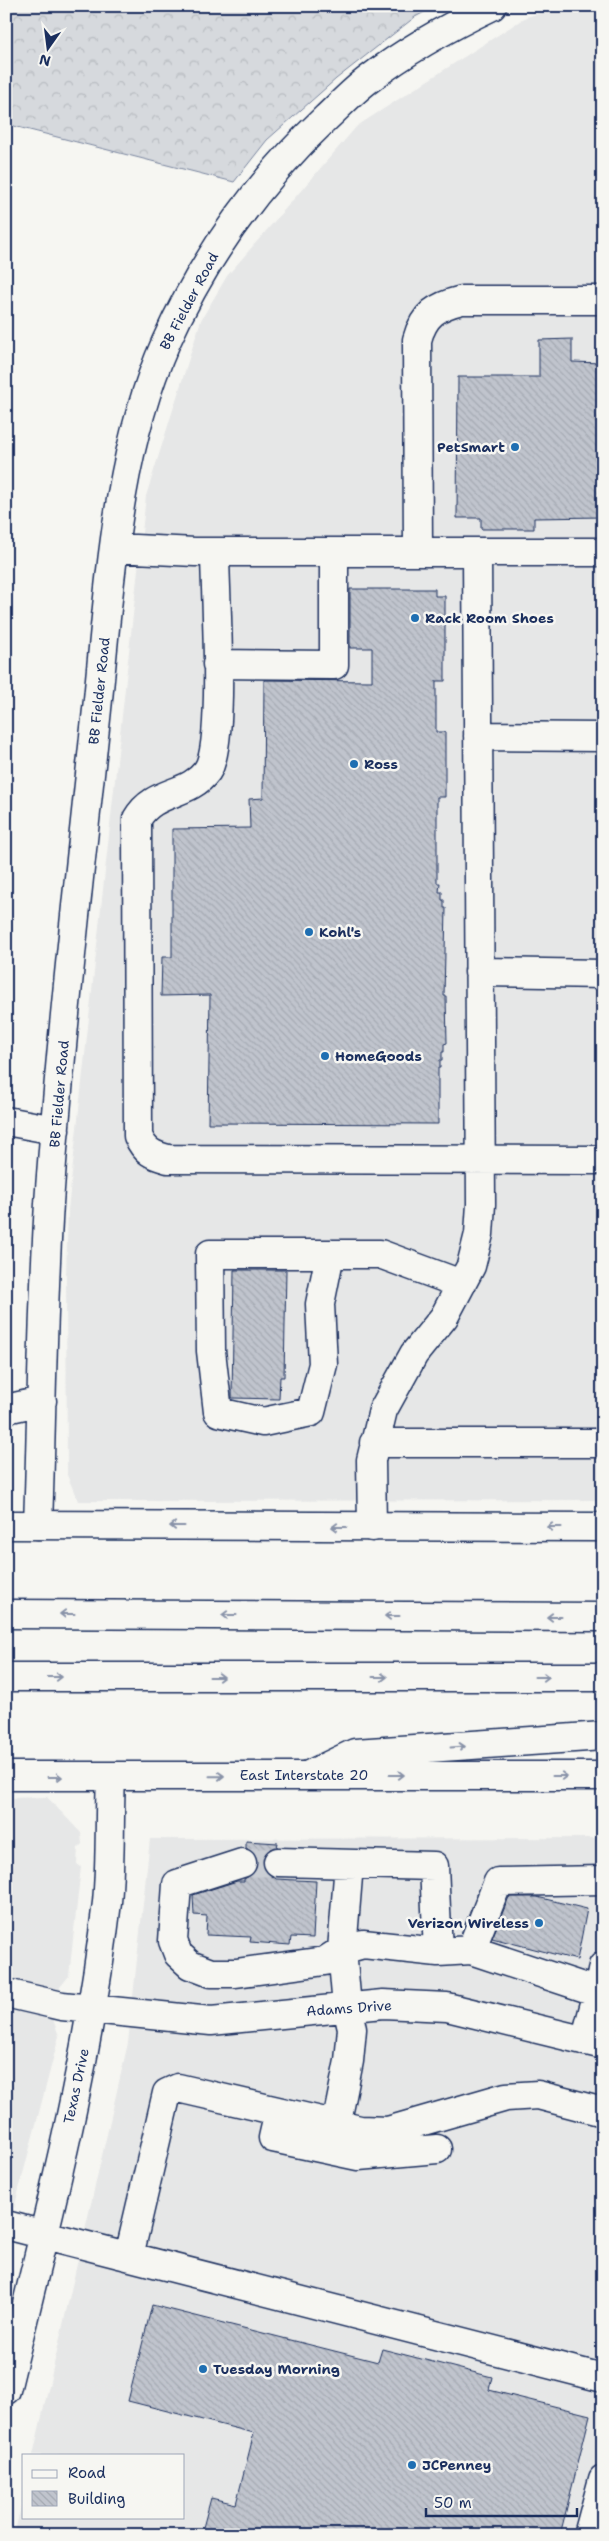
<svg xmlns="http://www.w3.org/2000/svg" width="609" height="2541" font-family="'Shantell Sans',sans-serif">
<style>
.built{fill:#e6e7e7}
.forest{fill:url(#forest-crowns);stroke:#78849e}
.building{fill:url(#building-back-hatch);stroke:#1b2f5e}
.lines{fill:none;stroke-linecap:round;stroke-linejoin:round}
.minor-tunnel{stroke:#caced4;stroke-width:28;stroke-dasharray:28 14;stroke-linecap:butt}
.minor-casing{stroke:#1b2f5e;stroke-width:31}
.major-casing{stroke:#1b2f5e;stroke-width:31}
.highway-casing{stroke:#1b2f5e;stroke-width:31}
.minor{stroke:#f6f6f2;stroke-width:28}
.major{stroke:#f6f6f2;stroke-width:28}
.highway{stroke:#f6f6f2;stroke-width:28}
.oneway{stroke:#8892a8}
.poi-dot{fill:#1f6fb2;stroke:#f6f6f2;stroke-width:2}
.labels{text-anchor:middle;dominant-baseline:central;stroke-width:5;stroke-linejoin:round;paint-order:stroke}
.street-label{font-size:14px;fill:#1b2f5e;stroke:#f6f6f2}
.poi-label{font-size:14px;font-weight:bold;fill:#1b2f5e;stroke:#f6f6f2;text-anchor:start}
</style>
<defs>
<pattern id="forest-crowns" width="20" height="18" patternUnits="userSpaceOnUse" patternTransform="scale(1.25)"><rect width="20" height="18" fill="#d6d9dd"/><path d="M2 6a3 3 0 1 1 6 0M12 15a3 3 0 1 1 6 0" fill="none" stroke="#b7bbc0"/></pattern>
<pattern id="building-back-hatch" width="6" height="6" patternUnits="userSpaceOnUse" patternTransform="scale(1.25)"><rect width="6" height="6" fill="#c0c4cd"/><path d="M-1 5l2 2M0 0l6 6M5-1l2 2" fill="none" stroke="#a4a9b2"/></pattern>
</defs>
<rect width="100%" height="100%" fill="#f6f6f2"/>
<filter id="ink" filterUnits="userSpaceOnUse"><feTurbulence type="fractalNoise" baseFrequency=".02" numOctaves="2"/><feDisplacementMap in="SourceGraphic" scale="10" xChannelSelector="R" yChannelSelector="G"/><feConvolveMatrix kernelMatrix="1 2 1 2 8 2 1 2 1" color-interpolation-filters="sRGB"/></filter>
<g filter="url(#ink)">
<path class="built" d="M566,6H603V1500L78,1501L67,1475L66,1275L68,1210L146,496L201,320L227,276L357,126L526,17Z
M47,1797L81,1833L82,1844L78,1848L77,1864L81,1867L69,1976L60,1987L54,2022L59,2036L6,2239V1798Z
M603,1838V2535H14L24,2494V2517H184V2455H33L128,2043L150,1839Z"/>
<path class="forest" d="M6,6H436L415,17L336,79L267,140L234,182L6,124Z"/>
<path class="building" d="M572,339V362L603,363V517L534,518V529H481V518H457L458,377H539V340Z
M350,589H435V596H445V681H436V732H445V797H437V883H440L439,892H442V900H444V908H446L444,996H446L447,1043L444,1044V1052H442V1060H440V1068H438V1124L208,1123L210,995L161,996L162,957H172V829L250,828L249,799L263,798L264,680L372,681V648H350Z
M234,1270H286L284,1377H280L279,1399L232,1398Z
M246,1841L278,1843L277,1847L270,1849L265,1853L262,1861L265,1870L276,1879L316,1881L313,1938L291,1937L290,1945L250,1942L251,1937L206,1935L207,1916L194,1915L193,1895L237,1881H244V1879L253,1874L257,1867V1859L253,1852L246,1848Z
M509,1897H537L587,1909L577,1960L492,1938Z
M152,2305L378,2362L382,2349L492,2377L489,2390L590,2415L560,2535H201L211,2498L236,2504L254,2433L128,2401Z"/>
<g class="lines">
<path class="minor-tunnel" d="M242,1863L278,1862"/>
<defs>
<path id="minor" d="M115,548L195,552H603
M215,552C215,592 226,744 207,771C188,797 154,789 137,819L138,1136C145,1152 153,1155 168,1159L603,1160
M418,552L417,340C424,314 437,306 462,300H603
M217,664L334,665V552
M478,736L603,737
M479,972L603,974
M6,1121L55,1130
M330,1254L320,1304L323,1364L311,1412L263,1422L218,1412L211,1351L210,1254H380L461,1284
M6,1409L42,1401
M374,1443H603
M38,1525C42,1413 42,1301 50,1189C61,1038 78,888 94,737C109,607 112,463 166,342C204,257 258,182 326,118C340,105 354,90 369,79C407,50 450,26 492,6
M372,1527L371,1460L383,1410L414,1354L444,1317L471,1266L479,1234L481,1204L477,552
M278,1862L434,1866L438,1952
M242,1863L177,1884L173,1941L178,1954L190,1965L211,1973H236L325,1961L342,1950L363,1944L438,1952L471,1950L498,1882L603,1880
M471,1950L598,1992L603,1966
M6,1993L62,2006L211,2021L383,2004L447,2007L603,2045
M585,2041L598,1992H603
M279,2112L273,2138L358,2156L437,2149
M336,2126L349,2061L352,2029L347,2007L342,1950L349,1864
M6,2225L603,2378
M129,2256L167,2093L178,2088L360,2130L388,2131L506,2097L538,2095L603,2112
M6,2390C45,2229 88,2067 107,1902C111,1861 109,1818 111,1777
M588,2535L603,2479"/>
<path id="major" d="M6,1525L603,1527
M6,1776H603"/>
<path id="highway" d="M6,1614L603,1617
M6,1677H603
M309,1775L355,1753L603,1736"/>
</defs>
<use href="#minor" class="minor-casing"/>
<use href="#major" class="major-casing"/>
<use href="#highway" class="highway-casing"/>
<use href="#minor" class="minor"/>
<use href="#major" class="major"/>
<use href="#highway" class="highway"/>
</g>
<defs><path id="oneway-shaft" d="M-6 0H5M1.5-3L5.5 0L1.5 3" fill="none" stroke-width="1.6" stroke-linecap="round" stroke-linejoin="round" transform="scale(1.25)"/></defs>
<g class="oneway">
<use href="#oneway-shaft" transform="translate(177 1526) rotate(-180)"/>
<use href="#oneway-shaft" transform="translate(339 1527) rotate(-180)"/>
<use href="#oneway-shaft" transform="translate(554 1527) rotate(180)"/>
<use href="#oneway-shaft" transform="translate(67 1614) rotate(-180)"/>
<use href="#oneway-shaft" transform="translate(229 1615) rotate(-180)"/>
<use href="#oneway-shaft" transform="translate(392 1616) rotate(-180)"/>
<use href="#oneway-shaft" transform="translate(554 1617) rotate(-180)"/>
<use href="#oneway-shaft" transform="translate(55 1677)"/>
<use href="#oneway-shaft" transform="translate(217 1677)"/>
<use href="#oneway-shaft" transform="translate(380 1677)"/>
<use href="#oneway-shaft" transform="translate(542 1677)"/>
<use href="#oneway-shaft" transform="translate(458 1747) rotate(-4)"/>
<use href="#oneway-shaft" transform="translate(397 1775)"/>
<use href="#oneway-shaft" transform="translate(217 1776) rotate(-1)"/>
<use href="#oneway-shaft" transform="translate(560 1776)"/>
<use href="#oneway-shaft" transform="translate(55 1777)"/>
</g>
</g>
<g class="poi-dot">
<circle cx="515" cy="447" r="5"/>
<circle cx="415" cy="618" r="5"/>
<circle cx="354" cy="764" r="5"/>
<circle cx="309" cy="932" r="5"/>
<circle cx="325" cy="1056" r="5"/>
<circle cx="539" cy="1923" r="5"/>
<circle cx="203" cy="2369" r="5"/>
<circle cx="412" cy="2465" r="5"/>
</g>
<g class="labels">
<g class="street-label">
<text transform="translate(189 301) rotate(-62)">BB Fielder Road</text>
<text transform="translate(99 691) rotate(-84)">BB Fielder Road</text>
<text transform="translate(59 1094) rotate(-85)">BB Fielder Road</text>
<text x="304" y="1775">East Interstate 20</text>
<text transform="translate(349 2008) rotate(-4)">Adams Drive</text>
<text transform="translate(76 2086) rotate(-78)">Texas Drive</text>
</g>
<g class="poi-label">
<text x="505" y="447" text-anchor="end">PetSmart</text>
<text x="425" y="618">Rack Room Shoes</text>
<text x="364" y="764">Ross</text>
<text x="319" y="932">Kohl's</text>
<text x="335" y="1056">HomeGoods</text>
<text x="529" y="1923" text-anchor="end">Verizon Wireless</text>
<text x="213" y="2369">Tuesday Morning</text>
<text x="422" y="2465">JCPenney</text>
</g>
</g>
<rect width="609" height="2541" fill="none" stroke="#f6f6f2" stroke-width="25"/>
<rect x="12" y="12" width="584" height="2516" fill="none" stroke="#1b2f5e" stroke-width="2" filter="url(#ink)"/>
<rect x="22" y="2454" width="162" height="65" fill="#f6f6f2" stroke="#9ea6b7"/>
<rect x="32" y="2470" width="25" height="8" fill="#f6f6f2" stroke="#9ea6b7"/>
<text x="68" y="2478" font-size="15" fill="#1b2f5e">Road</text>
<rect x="32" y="2491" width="25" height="15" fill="url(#building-back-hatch)" stroke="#9ea6b7"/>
<text x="68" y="2504" font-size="15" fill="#1b2f5e">Building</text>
<g transform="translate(48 48) rotate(194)" stroke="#f6f6f2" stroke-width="4" paint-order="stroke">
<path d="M0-4L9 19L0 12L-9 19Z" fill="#1b2f5e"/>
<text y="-8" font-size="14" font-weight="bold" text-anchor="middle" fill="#1b2f5e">N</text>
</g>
<path d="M426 2508v8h151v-8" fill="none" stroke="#1b2f5e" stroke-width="2.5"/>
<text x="434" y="2508" font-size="15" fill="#1b2f5e" stroke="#f6f6f2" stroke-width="4" paint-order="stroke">50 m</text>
</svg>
